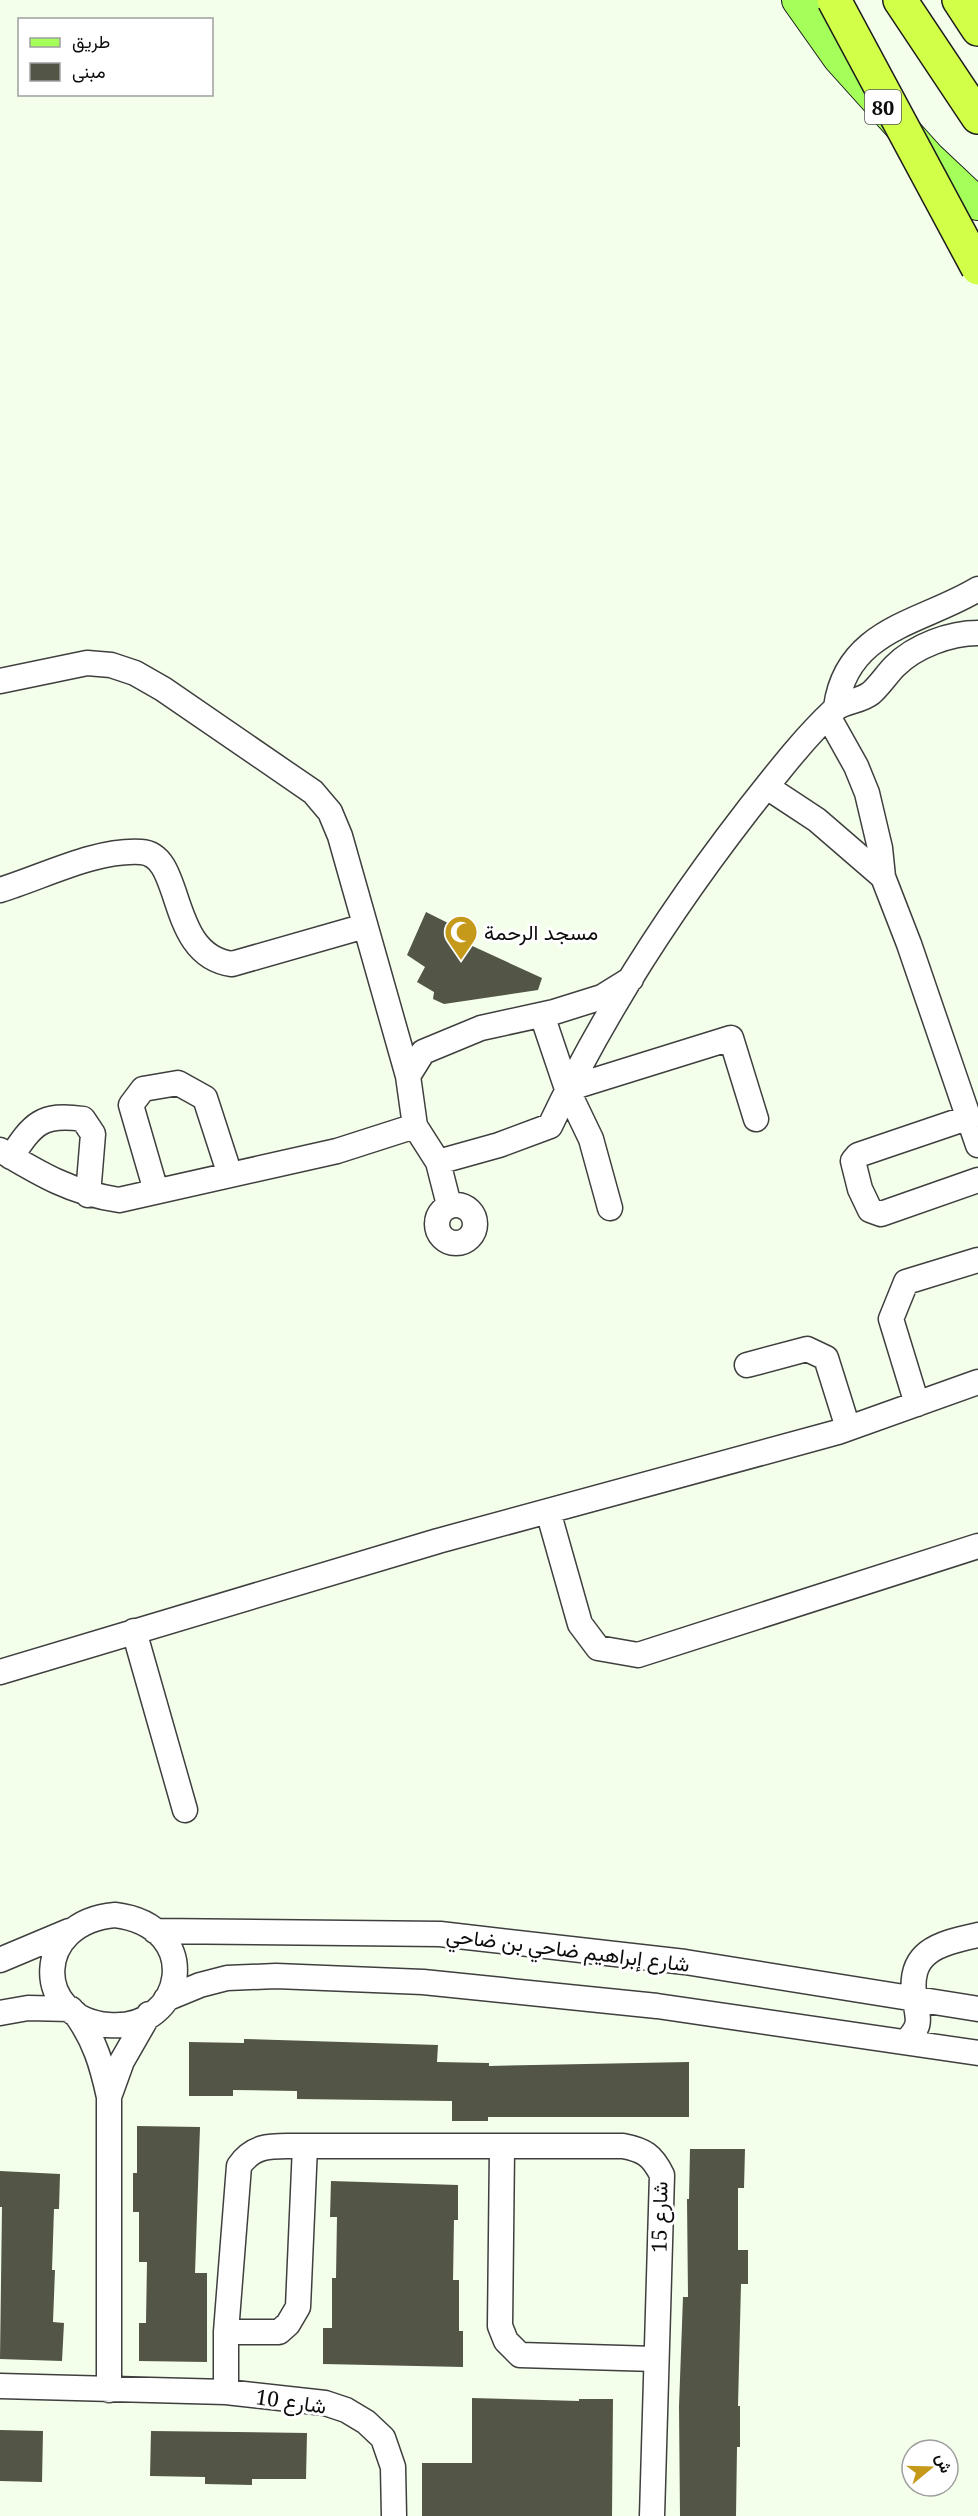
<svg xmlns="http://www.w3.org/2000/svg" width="978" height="2516" font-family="'Noto Serif',Vazirmatn,serif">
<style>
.building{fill:#535547}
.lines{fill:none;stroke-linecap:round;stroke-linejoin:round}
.minor-casing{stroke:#3f3f3f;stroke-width:27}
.major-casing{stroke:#1d1d1d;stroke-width:34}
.highway-casing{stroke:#1d1d1d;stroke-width:36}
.minor{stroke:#fff;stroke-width:24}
.major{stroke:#a5ff5a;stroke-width:32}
.highway{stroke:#d2ff48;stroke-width:33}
.highway-bridge-casing{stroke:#1d1d1d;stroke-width:36;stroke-linecap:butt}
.highway-bridge{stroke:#d2ff48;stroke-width:33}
.labels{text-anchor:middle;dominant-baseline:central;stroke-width:6;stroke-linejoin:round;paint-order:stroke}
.shield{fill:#fff;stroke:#555;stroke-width:1.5}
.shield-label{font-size:20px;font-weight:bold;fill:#0c0c0c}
.poi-label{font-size:21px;fill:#0c0c0c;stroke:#fff;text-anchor:start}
.street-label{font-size:21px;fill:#0c0c0c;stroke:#fff}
</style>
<rect width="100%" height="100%" fill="#f3ffea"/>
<path class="building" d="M426,912L470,934L468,944L542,978L538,990L444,1004L433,999L434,992L417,982L425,967L407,955Z
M244,2039L438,2045L437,2062L489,2063V2066L689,2062V2117H488V2121H452V2101L297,2099V2091L233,2090V2096H189V2042L244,2043Z
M137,2126L200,2127L195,2273H207V2362L139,2361V2323H146L147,2262H139V2212H133V2173H137Z
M690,2149H745L744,2188H738V2250H748V2284H741L738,2406H740V2447H737L736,2516H680L679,2406L683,2297H688L687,2199H689Z
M0,2171L60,2174L59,2209H54L52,2270H55L53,2322L64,2323L62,2361L0,2359L2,2207H0Z
M331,2181L458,2185V2220H454L453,2280H459V2331H463V2367L323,2364V2328H332V2278H336L337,2217H330Z
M472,2398L579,2401V2399H613L612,2516H422V2463H472Z
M0,2430L43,2431L42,2482L0,2481Z
M151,2431L307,2433L306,2479H252V2485L205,2484V2477L150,2476Z"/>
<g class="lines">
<defs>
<path id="minor" d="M0,681L87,663L111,665L135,673L163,689L313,792L330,812L340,836L408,1076
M836,707C847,628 922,623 978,589
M828,716L856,766L867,793L880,848L883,877L909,944L978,1145
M767,787L817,820L883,877
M0,890C43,877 96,849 141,852C185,854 166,955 232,964L365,926
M631,979L602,997L554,1012L481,1028L423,1052L408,1076L415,1126L438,1162L499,1145L550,1126C603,1014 672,908 748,810C775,776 802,740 834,710C843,701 860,702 871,693C880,685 887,674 895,666C915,646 950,633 978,633
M542,1015L567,1089L591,1139L610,1208
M567,1089L731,1038L756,1119
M970,1117L858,1155L853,1161L860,1189L870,1210L881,1214L978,1180
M0,1150C40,1174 72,1193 119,1200L337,1151L415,1126
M11,1157C33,1124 41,1113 83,1119L93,1134L88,1195
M438,1162L449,1205
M156,1191L131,1105L143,1089L178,1083L205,1098L230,1175
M437 1224a19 19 0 1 1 38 0a19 19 0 1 1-38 0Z
M747,1365L807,1349L826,1358L848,1428
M917,1404L891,1319L906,1282L978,1260
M548,1511L580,1624L598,1648L638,1655L978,1546
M134,1631L185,1810
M0,1672L438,1541L838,1432L978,1382
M115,1915C205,1926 186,2032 108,2025C32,2018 33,1922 115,1915Z
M155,1931L440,1934L685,1962L978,2009
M0,1960L69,1931
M166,1999L200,1985L227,1978L276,1976L423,1982L657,2006L978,2053
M0,2013L28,2008L71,2009
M75,2013C95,2040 102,2065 109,2097V2390
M906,2042C921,2025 919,2022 915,2001C906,1951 938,1944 978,1935
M109,2097L122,2061L149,2014
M502,2148L500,2326L506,2341L520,2355L655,2359
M226,2332H279L288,2324L298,2307L305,2146
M0,2386L226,2392L325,2403L346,2410L366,2422L383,2438L393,2467L394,2516
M226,2392V2332L239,2166C256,2141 278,2147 305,2146H623C644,2150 652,2155 662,2175L652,2516"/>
<path id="major" d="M798,0L839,58L929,158L978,204"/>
<path id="highway" d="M900,0L978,117
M959,0L978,29"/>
</defs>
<use href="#minor" class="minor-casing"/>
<use href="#major" class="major-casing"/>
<use href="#highway" class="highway-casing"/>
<use href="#minor" class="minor"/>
<use href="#major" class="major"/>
<use href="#highway" class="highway"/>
<defs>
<path id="highway-bridge" d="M834,0L978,268"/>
</defs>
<use href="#highway-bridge" class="highway-bridge-casing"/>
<use href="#highway-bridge" class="highway-bridge"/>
</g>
<defs>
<symbol id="mosque-pin" viewBox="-11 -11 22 30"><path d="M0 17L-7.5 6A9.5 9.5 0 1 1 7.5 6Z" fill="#c5991a" stroke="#fff"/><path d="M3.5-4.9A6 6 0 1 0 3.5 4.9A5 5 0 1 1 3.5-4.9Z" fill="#fff"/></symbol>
</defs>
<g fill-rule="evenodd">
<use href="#mosque-pin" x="442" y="913" width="38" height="52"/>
</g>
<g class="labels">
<rect class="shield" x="865" y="90" width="36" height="34" rx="4.5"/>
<g class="shield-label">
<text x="883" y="107">80</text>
</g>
<g class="poi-label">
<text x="484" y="932">مسجد الرحمة</text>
</g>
<g class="street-label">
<text transform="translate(568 1949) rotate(7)">شارع إبراهيم ضاحي بن ضاحي</text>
<text transform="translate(659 2217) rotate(-89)">شارع 15</text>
<text transform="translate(291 2401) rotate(8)">شارع 10</text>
</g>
</g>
<rect x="18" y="18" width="195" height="78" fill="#ffffff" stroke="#9e9e9e" stroke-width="1.5"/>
<rect x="30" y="38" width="30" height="9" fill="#a5ff5a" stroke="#9e9e9e" stroke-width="1.5"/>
<text x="72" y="48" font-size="18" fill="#0c0c0c">طريق</text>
<rect x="30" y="63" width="30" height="18" fill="#535547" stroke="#9e9e9e" stroke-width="1.5"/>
<text x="72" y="78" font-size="18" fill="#0c0c0c">مبنى</text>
<g transform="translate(930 2468) rotate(71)"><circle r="28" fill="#ffffff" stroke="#9e9e9e" stroke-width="1.5"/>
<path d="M0-4.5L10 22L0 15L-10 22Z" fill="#c5991a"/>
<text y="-9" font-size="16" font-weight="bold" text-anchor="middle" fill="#0c0c0c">ش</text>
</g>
</svg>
